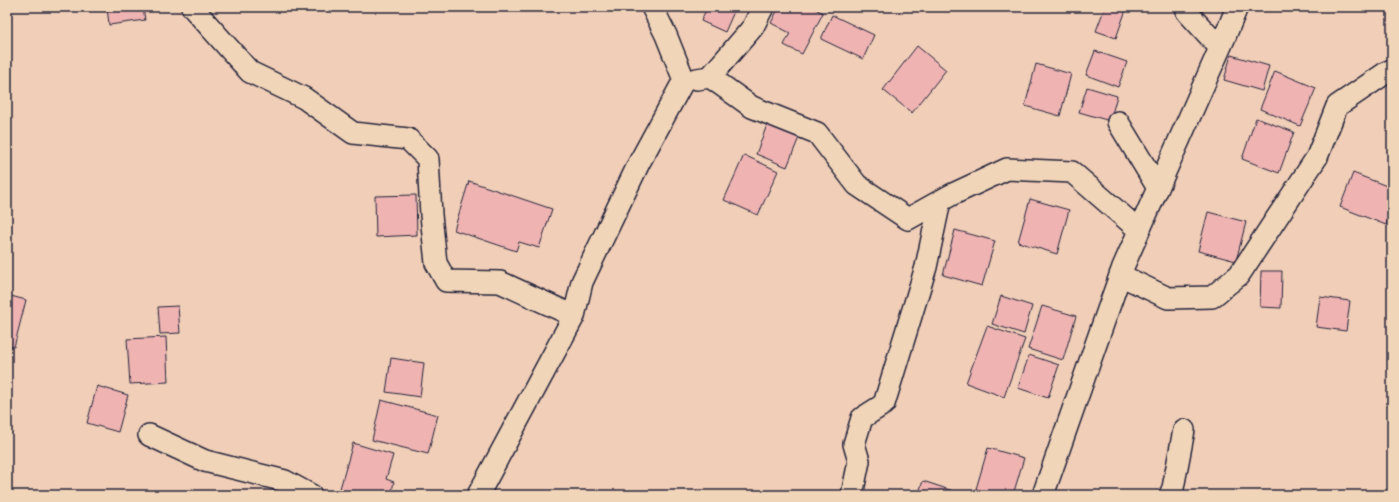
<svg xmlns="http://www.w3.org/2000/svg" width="1399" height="502" font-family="'Balsamiq Sans',sans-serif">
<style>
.building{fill:#efb3b2;stroke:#22223b}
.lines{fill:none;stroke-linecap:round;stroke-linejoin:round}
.street-casing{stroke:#22223b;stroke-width:24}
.street{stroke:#f1d5b8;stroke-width:21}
</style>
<rect width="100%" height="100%" fill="#f1ceb7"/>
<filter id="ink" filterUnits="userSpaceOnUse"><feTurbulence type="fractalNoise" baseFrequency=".025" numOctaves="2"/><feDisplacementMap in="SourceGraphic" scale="8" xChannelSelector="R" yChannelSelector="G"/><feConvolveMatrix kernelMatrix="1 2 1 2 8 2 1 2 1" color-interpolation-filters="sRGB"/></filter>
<g filter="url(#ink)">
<path class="building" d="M107,7H143L145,20L109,25Z
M707,7H736L725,32L701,21Z
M779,7H812L823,13L802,54L784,45L790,33L771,23Z
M1105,7H1127L1116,38L1096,31Z
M832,15L874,35L863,59L821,39Z
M917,46L946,70L912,113L883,90Z
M1095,51L1127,62L1118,87L1086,75Z
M1231,55L1269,66L1262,91L1224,80Z
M1036,64L1071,74L1060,116L1025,106Z
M1275,71L1316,88L1300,126L1260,109Z
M1087,87L1117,96L1110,121L1079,112Z
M770,117L802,130L787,167L756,154Z
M1256,118L1294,132L1279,173L1242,159Z
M744,155L778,171L758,215L724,200Z
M1353,173L1392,188V209L1386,225L1340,207Z
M469,181L552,209L539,248L519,242L516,251L454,230Z
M416,195L417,235L376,237L375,196Z
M1030,199L1069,210L1057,254L1018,242Z
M1208,212L1246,222L1236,261L1198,251Z
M955,230L995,241L982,286L943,275Z
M1261,271H1282L1281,308L1260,307Z
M7,295L26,300L14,347L7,345Z
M1001,296L1032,306L1024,334L992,324Z
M1320,297L1350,301L1346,331L1316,327Z
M178,306L180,333L160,334L158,307Z
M1042,306L1076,316L1063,360L1028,349Z
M987,326L1025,339L1004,397L966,383Z
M166,337L168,382L130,384L127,339Z
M1029,355L1059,365L1048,398L1018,388Z
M391,358L424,363L420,397L386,392Z
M97,386L128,395L118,432L87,423Z
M381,400L438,415L428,454L372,440Z
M353,443L393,455L386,479L394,482L391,495H349L339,492Z
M988,448L1024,458L1013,495H995L976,489Z
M923,481L956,492L955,495H918Z"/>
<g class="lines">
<defs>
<path id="street" d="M192,7L250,72L304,98L353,133L408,139L428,159L431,215L436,263L446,281L500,282L574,316
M1188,7L1187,12L1220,48
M710,77L752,107L817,133L857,185L908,219L951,195L1007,169L1072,172L1139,230
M697,79L710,77L753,27L763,7
M1118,122L1158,188
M1120,275L1168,298L1212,297L1239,275L1317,157L1337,106L1387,72L1392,70
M149,435L205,461L285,481L311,495
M478,495L574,316L582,282L639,163L684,80L666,35L652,7
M852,495L859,461L854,444L862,418L884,404L926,267L940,201
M1043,495L1123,267L1224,39L1237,7
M1170,495L1173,488L1184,430"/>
</defs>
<use href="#street" class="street-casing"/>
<use href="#street" class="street"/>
</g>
</g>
<rect width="1399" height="502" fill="none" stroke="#f1d5b8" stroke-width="24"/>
<rect x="12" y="12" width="1375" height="478" fill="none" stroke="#22223b" stroke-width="1.5" filter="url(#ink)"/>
</svg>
